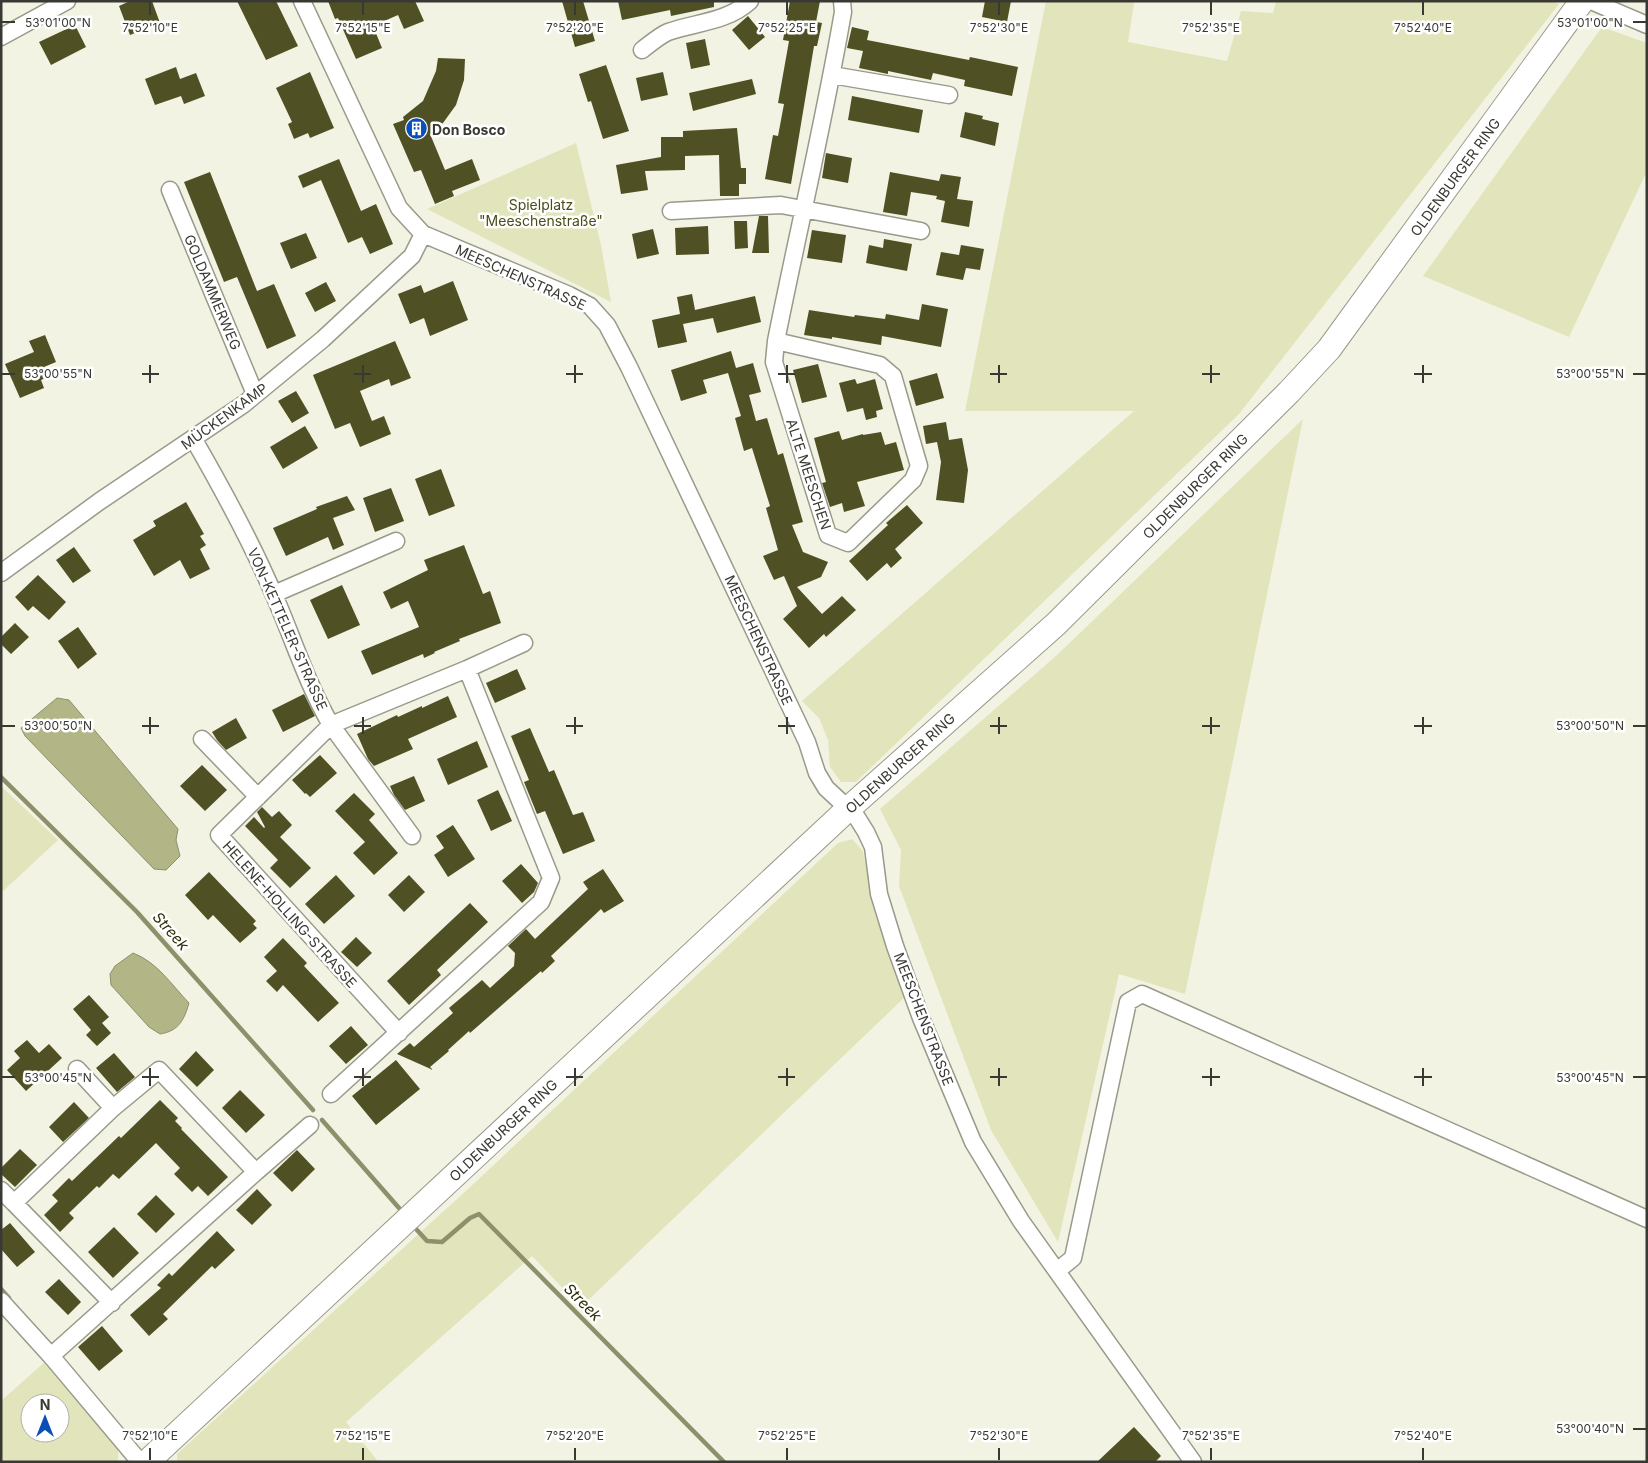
<svg xmlns="http://www.w3.org/2000/svg" width="1648" height="1463" font-family="Inter,sans-serif">
<style>
.green{fill:#e2e5bb;fill-rule:evenodd}
.water{fill:#b2b585;stroke:#8e906c}
.lines{fill:none;stroke-linecap:round;stroke-linejoin:round}
.stream{stroke:#8e906c;stroke-width:4.5}
.building{fill:#4f5024}
.street-casing{stroke:#999a8a;stroke-width:19}
.secondary-casing{stroke:#999a8a;stroke-width:26}
.street{stroke:#fff;stroke-width:16}
.secondary{stroke:#fff;stroke-width:24}
.ticks{fill:none;stroke:#393933;stroke-width:2}
.labels{text-anchor:middle;dominant-baseline:central;stroke-width:5;stroke-linejoin:round;paint-order:stroke}
.poi-label{font-size:14px;font-weight:bold;fill:#393933;stroke:#fff;text-anchor:start}
.street-label{font-size:14px;fill:#393933;stroke:#fff}
.park-label{font-size:14px;fill:#4c4d15;stroke:#fff}
.water-label{font-size:15px;font-style:italic;fill:#2c2d05;stroke:#fff}
.ticks-label{font-size:12px;text-anchor:middle;fill:#393933;stroke:#fff;stroke-width:5;stroke-linejoin:round;paint-order:stroke}
</style>
<rect width="100%" height="100%" fill="#f2f3e2"/>
<path class="green" d="M1046,1H1127L1134,3L1128,42L1227,61L1241,11L1273,13L1276,1H1551L1559,4L1239,414L856,782H841L830,767L828,740L819,718L802,701L1134,411H965Z
M1602,27L1647,43V171L1569,337L1423,276Z
M576,143L601,245L611,302L427,209Z
M1303,419L1185,994L1119,974L1058,1242L991,1130L899,886L901,850L880,809L1057,655Z
M1,786L58,840L1,893Z
M852,839L863,851L875,914L906,996L581,1307L532,1256L346,1422L377,1460L375,1462H177V1454L468,1189L838,843Z
M48,1359L118,1450V1462H1V1401ZM30,1403H60V1433H30Z"/>
<path class="water" d="M57,698L69,700L178,829L176,840L180,856L166,870L154,869L25,736L21,728Z
M133,953C157,962 171,984 189,1003C184,1020 179,1031 160,1034L149,1027L111,985L110,974L115,966Z"/>
<g class="lines">
<path class="stream" d="M1,777L137,912L313,1110
M322,1120L399,1208
M417,1230L427,1241L442,1242L470,1218L479,1214L724,1462
M1,1289L9,1298"/>
</g>
<path class="building" d="M130,1H152L160,23L130,35L119,6Z
M237,1H276L298,46L266,60Z
M328,1H415L424,21L404,29L398,15L373,26L382,48L356,59L338,18L335,19Z
M562,1H583L595,41L575,47Z
M618,1H714V7L671,16L670,10L622,20Z
M790,1H820L816,22L822,23L817,46H814L791,184L765,179L773,135L778,136L784,104L778,103L789,41L783,40Z
M985,1H1011L1007,22L982,17Z
M748,16L765,37L749,50L732,30Z
M75,25L86,47L51,65L39,42Z
M852,27L869,31L867,40L969,60L970,57L1018,67L1012,96L964,86L965,80L933,73L931,80L888,71V74L859,68L863,51L847,48Z
M705,39L710,65L691,69L686,43Z
M438,58L465,59L464,80L456,105L443,123L430,134L445,170L472,159L480,180L452,191L454,196L435,204L421,170L414,172L393,124L404,120L403,117L423,101L436,71Z
M606,65L629,131L603,139L591,101L588,102L579,74Z
M176,67L180,79L196,73L205,96L184,104L181,96L155,105L145,79Z
M310,72L334,128L310,138L308,133L294,139L288,124L292,122L276,88Z
M663,72L668,95L641,101L636,78Z
M752,79L756,94L693,111L689,93Z
M852,96L923,110L919,133L848,120Z
M965,112L983,116L982,119L999,123L995,146L960,137Z
M737,128L741,168H746V184H739V196H720L719,155L685,156V170L645,171L648,190L621,194L616,165L661,157V137H683V131Z
M826,153L852,158L848,183L822,178Z
M339,159L361,211L376,204L393,244L370,254L362,237L348,243L321,180L303,188L298,176Z
M210,172L257,291L274,284L296,336L267,349L237,277L224,282L184,182Z
M890,172L939,181L941,174L961,177L957,199L973,201L969,227L941,222L945,201L936,199L937,196L911,192L907,216L883,212Z
M759,216H768L769,253H752Z
M734,221H747L748,248L735,249Z
M708,226L709,254L676,255L675,228Z
M653,229L659,254L637,259L632,234Z
M812,230L846,235L842,263L807,258Z
M306,233L317,258L291,269L280,243Z
M884,239L912,244L907,271L866,263L869,245L883,248Z
M961,245L984,249L980,270L966,268L963,280L936,275L941,252L959,255Z
M453,281L468,320L430,336L424,318L410,324L398,294L421,285L424,293Z
M326,282L336,301L315,312L305,293Z
M692,294L695,310L755,296L761,322L717,333L713,318L683,324L687,342L658,348L652,320L680,314L677,297Z
M922,304L948,309L941,347L882,336L881,345L832,337V339L804,335L809,310L854,317L855,315L885,319L886,314L919,320Z
M45,335L56,362L44,367L48,377L41,380L44,388L20,398L5,364L34,352L29,341Z
M395,341L411,378L391,386L389,379L360,391L372,421L384,416L391,434L360,447L350,423L335,429L313,375Z
M731,351L736,368L753,363L761,392L749,395L756,421L767,418L778,455L783,453L803,522L792,525L803,552L828,562L821,577L797,587L822,614L842,596L856,610L826,637L824,634L809,648L783,619L797,606L784,576L774,580L763,556L778,550L766,508L770,506L752,448L744,451L735,418L741,416L728,373L703,380L707,393L681,401L671,370Z
M818,364L827,397L802,403L793,370Z
M937,373L944,398L916,406L909,381Z
M855,379L857,384L875,379L883,409L876,411L877,417L866,420L863,408L847,412L839,383Z
M296,391L309,413L292,423L278,401Z
M946,422L949,440L962,438L968,470L964,503L936,500L941,462L937,442L926,444L923,426Z
M305,426L318,448L283,469L270,447Z
M839,431L842,440L863,434V435L881,432L885,445L896,442L904,470L857,482L865,506L844,512L842,503L830,507L822,483L826,482L814,438Z
M441,469L455,506L429,516L415,479Z
M391,488L404,521L375,532L363,498Z
M347,496L355,510L333,518L344,545L333,550L328,537L286,556L273,528L317,509L316,507Z
M186,502L204,534L200,536L206,545L200,549L210,569L190,579L180,560L154,576L133,540L156,526L153,521Z
M907,505L923,523L895,549L902,558L891,568L887,563L867,581L849,561L888,525L886,523Z
M464,545L483,594L490,591L501,623L459,639L460,641L434,652L435,653L424,658L423,654L372,675L361,651L419,627L408,601L391,609L383,592L428,570L424,560Z
M74,547L91,571L73,583L56,560Z
M38,575L66,602L49,620L33,606L28,611L15,597Z
M342,585L360,625L328,639L310,600Z
M15,623L29,637L11,654L1,644V637Z
M78,627L97,654L78,669L58,641Z
M517,669L526,689L495,703L486,683Z
M304,694L315,716L283,732L272,710Z
M448,696L457,717L408,739L413,749L374,766L368,759L357,734L397,715L398,717L422,706V708Z
M236,718L247,738L226,750L217,740L212,732Z
M530,728L549,772L554,770L573,815L583,812L595,841L563,854L545,811L537,814L524,782L529,780L511,736Z
M477,741L488,767L448,785L437,759Z
M320,755L337,773L310,797L306,793L305,794L292,780Z
M202,765L227,790L205,811L180,786Z
M414,776L425,801L405,810L394,795L390,786Z
M498,790L512,821L491,831L477,800Z
M354,793L375,814L369,820L398,853L374,875L353,853L365,842L335,811Z
M262,807L272,817L279,811L292,825L280,837L311,868L290,888L270,868L278,860L245,826L254,817L264,828L265,827L257,812Z
M453,825L475,859L448,877L434,855L444,848L436,836Z
M521,864L538,883L534,892L522,903L502,881Z
M603,869L624,901L604,913L601,909L551,956L555,961L542,973L541,971L470,1033L469,1031L448,1050L449,1051L430,1067L433,1070L397,1054L410,1043L414,1047L453,1013L449,1008L482,980L490,988L514,966L515,953L508,946L526,929L535,939L588,889L583,882Z
M209,872L256,921L253,924L257,928L240,943L213,915L208,920L185,895Z
M336,875L355,896L324,924L305,904Z
M409,875L425,892L404,912L388,895Z
M470,903L488,922L437,970L441,975L409,1005L387,981Z
M356,937L372,953L357,967L341,952Z
M283,938L307,963L304,966L339,1003L318,1022L283,985L277,992L266,981L277,971L264,957Z
M89,995L109,1017L102,1023L111,1033L97,1046L86,1035L91,1030L73,1009Z
M351,1026L368,1045L346,1064L329,1046Z
M27,1040L39,1053L49,1044L62,1058L26,1091L7,1070L20,1058L14,1051Z
M196,1051L214,1070L197,1087L179,1069Z
M114,1053L135,1077L117,1092L96,1068Z
M396,1060L420,1089L376,1125L352,1096Z
M240,1090L265,1115L246,1133L222,1108Z
M160,1100L178,1118L175,1121L182,1128L181,1129L228,1177L208,1196L198,1186L192,1192L174,1174L180,1168L156,1143L119,1179L113,1174L99,1188L97,1186L69,1213L74,1218L60,1232L44,1215L58,1201L52,1195L69,1178L72,1181L119,1136L121,1138Z
M74,1102L89,1118L63,1142L49,1127Z
M20,1149L37,1165L15,1187L1,1174V1168Z
M297,1150L315,1169L292,1192L273,1173Z
M257,1189L272,1205L252,1225L236,1210Z
M156,1195L175,1214L156,1233L137,1214Z
M10,1223L35,1252L17,1267L1,1249V1230Z
M114,1227L139,1253L113,1278L88,1252Z
M217,1231L235,1250L215,1269L212,1266L163,1314L168,1319L149,1336L130,1315L161,1288L157,1285L169,1273L172,1276Z
M59,1279L81,1302L68,1315L45,1292Z
M102,1326L123,1351L99,1371L78,1347Z
M1134,1427L1161,1456L1155,1462H1097Z"/>
<g class="lines">
<defs>
<path id="street" d="M302,1L399,208L423,234L569,295L590,306L607,325L629,367L807,742L817,773L826,788L856,816L866,832L873,847L879,894L895,946L921,1018L973,1142L1021,1221L1193,1462
M1591,1L1647,25
M1,37L67,1
M642,50C650,44 659,36 668,32C697,22 727,22 750,1
M832,75L949,95
M170,190L255,394
M671,211L781,205L921,231
M776,341L880,365L893,376L919,466L913,480L848,543L828,535L774,362L776,341C798,231 824,122 843,12L842,1
M193,438C223,490 251,541 274,595C293,638 307,684 331,725L412,836
M1,573L100,501L244,404L323,339L412,256L423,234
M274,594L396,541
M202,739L258,797
M399,1033L219,835L331,725L467,669L524,643
M77,1069L113,1108
M331,1094L541,902L551,878L467,669
M256,1172L310,1125
M1,1190L14,1203
M1057,1271L1073,1258L1128,1002L1142,994L1647,1219
M1,1301L51,1356L140,1462
M51,1356L256,1172L159,1070L113,1108L14,1203L112,1303"/>
<path id="secondary" d="M147,1462L848,809L1056,624L1289,392L1329,349L1582,1"/>
</defs>
<use href="#street" class="street-casing"/>
<use href="#secondary" class="secondary-casing"/>
<use href="#street" class="street"/>
<use href="#secondary" class="secondary"/>
</g>
<path class="ticks" d="M150,2V15M363,2V15M575,2V15M787,2V15M999,2V15M1211,2V15M1423,2V15M2,22H15M1633,22H1646M150,365V383M363,365V383M575,365V383M787,365V383M999,365V383M1211,365V383M1423,365V383M2,374H15M142,374H159M354,374H371M566,374H583M778,374H795M990,374H1007M1202,374H1220M1414,374H1432M1633,374H1646M150,717V734M363,717V734M575,717V734M787,717V734M999,717V734M1211,717V734M1423,717V734M2,726H15M142,726H159M354,726H371M566,726H583M778,726H795M990,726H1007M1202,726H1220M1414,726H1432M1633,726H1646M150,1068V1086M363,1068V1086M575,1068V1086M787,1068V1086M999,1068V1086M1211,1068V1086M1423,1068V1086M2,1077H15M142,1077H159M354,1077H371M566,1077H583M778,1077H795M990,1077H1007M1202,1077H1220M1414,1077H1432M1633,1077H1646M1633,1429H1646M150,1448V1460M363,1448V1460M575,1448V1460M787,1448V1460M999,1448V1460M1211,1448V1460M1423,1448V1460"/>
<defs>
<symbol id="building-disc" viewBox="-11 -11 22 22"><circle r="9.5" fill="#0a4eb8" stroke="#fff"/><path d="M-4-6H4V6H1V3H-1V6H-4ZM-2.5-4.3h1.7v1.8h-1.7ZM.8-4.3h1.7v1.8H.8ZM-2.5-1h1.7V.8h-1.7ZM.8-1h1.7V.8H.8Z" fill="#fff"/></symbol>
</defs>
<g fill-rule="evenodd">
<use href="#building-disc" x="404" y="116" width="25" height="25"/>
</g>
<g class="labels">
<g class="poi-label">
<text x="432" y="129">Don Bosco</text>
</g>
<g class="street-label">
<text transform="translate(1455 177) rotate(-54)">OLDENBURGER RING</text>
<text transform="translate(521 277) rotate(24)">MEESCHENSTRASSE</text>
<text transform="translate(213 292) rotate(67)">GOLDAMMERWEG</text>
<text transform="translate(224 416) rotate(-36)">MÜCKENKAMP</text>
<text transform="translate(809 474) rotate(72)">ALTE MEESCHEN</text>
<text transform="translate(1195 486) rotate(-45)">OLDENBURGER RING</text>
<text transform="translate(288 629) rotate(66)">VON-KETTELER-STRASSE</text>
<text transform="translate(759 640) rotate(65)">MEESCHENSTRASSE</text>
<text transform="translate(900 763) rotate(-42)">OLDENBURGER RING</text>
<text transform="translate(290 914) rotate(48)">HELENE-HOLLING-STRASSE</text>
<text transform="translate(924 1019) rotate(69)">MEESCHENSTRASSE</text>
<text transform="translate(503 1130) rotate(-43)">OLDENBURGER RING</text>
</g>
<g class="park-label">
<text x="541" y="204">Spielplatz<tspan x="541" dy="16">"Meeschenstraße"</tspan></text>
</g>
<g class="water-label">
<text transform="translate(171 931) rotate(48)">Streek</text>
<text transform="translate(583 1302) rotate(45)">Streek</text>
</g>
</g>
<g class="ticks-label">
<text x="58" y="27">53°01'00"N</text>
<text x="1590" y="27">53°01'00"N</text>
<text x="150" y="32">7°52'10"E</text>
<text x="363" y="32">7°52'15"E</text>
<text x="575" y="32">7°52'20"E</text>
<text x="787" y="32">7°52'25"E</text>
<text x="999" y="32">7°52'30"E</text>
<text x="1211" y="32">7°52'35"E</text>
<text x="1423" y="32">7°52'40"E</text>
<text x="58" y="378">53°00'55"N</text>
<text x="1590" y="378">53°00'55"N</text>
<text x="58" y="730">53°00'50"N</text>
<text x="1590" y="730">53°00'50"N</text>
<text x="58" y="1082">53°00'45"N</text>
<text x="1590" y="1082">53°00'45"N</text>
<text x="1590" y="1433">53°00'40"N</text>
<text x="150" y="1440">7°52'10"E</text>
<text x="363" y="1440">7°52'15"E</text>
<text x="575" y="1440">7°52'20"E</text>
<text x="787" y="1440">7°52'25"E</text>
<text x="999" y="1440">7°52'30"E</text>
<text x="1211" y="1440">7°52'35"E</text>
<text x="1423" y="1440">7°52'40"E</text>
</g>
<rect width="1648" height="1463" fill="none" stroke="#393933" stroke-width="5"/>
<g transform="translate(45 1418)"><circle r="24" fill="#ffffff" stroke="#b0b0ad"/>
<path d="M0-4L9 19L0 12L-9 19Z" fill="#0a4eb8"/>
<text y="-8" font-size="14" font-weight="bold" text-anchor="middle" fill="#393933">N</text>
</g>
</svg>
